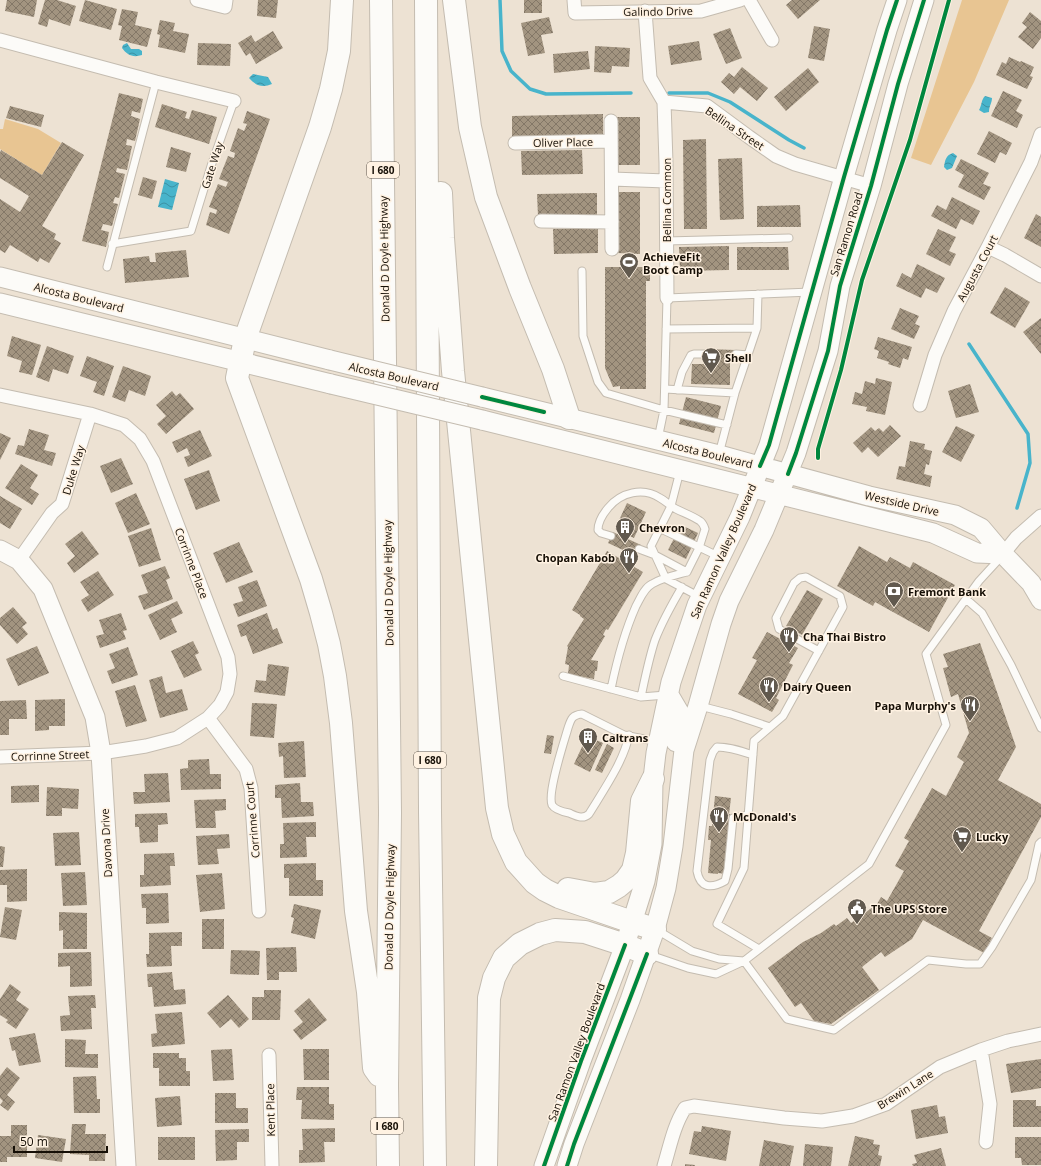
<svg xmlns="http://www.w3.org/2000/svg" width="1041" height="1166" font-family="'Open Sans',sans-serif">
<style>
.green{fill:#e8c592}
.water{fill:url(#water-waves)}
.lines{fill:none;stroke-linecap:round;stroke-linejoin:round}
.stream{stroke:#48b4cb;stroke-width:3.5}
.building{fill:url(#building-cross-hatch)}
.lane-casing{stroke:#c4bcb0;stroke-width:9}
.street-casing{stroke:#c4bcb0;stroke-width:15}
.secondary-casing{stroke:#c4bcb0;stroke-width:21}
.highway-casing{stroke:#c4bcb0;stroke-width:24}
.lane{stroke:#fcfbf8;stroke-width:7}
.street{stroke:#fcfbf8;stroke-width:13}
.secondary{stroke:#fcfbf8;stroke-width:19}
.highway{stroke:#fcfbf8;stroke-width:22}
.secondary-bridge-casing{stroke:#c4bcb0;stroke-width:21;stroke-linecap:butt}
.secondary-bridge{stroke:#fcfbf8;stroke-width:19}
.cycleway-casing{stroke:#fff2e2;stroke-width:6}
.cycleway{stroke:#00873e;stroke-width:4}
.labels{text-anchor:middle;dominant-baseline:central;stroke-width:3;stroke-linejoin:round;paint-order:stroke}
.shield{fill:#fff2e2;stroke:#5c5348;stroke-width:1}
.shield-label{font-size:10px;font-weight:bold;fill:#160f06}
.street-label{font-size:11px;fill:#160f06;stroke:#fff2e2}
.poi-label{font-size:11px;font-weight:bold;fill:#160f06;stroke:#fff2e2;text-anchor:start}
</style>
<defs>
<pattern id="water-waves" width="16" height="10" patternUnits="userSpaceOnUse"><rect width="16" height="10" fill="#48b4cb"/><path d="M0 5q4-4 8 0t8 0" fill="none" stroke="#3b91a3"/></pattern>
<pattern id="building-cross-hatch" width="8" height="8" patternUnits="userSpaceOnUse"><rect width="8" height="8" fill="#a29480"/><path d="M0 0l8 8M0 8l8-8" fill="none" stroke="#837767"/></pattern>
</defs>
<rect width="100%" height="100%" fill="#ede2d3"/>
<path class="green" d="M962,0H1009L974,82L931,165L911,158Z
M5,119L38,129L61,143L42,175L0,149V129H3Z"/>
<path class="water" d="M127,43L131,49H139L142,51V55C133,58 127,55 122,48L123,45Z
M253,74L268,77L272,84C263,88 256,86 249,78Z
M985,96L992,98C992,103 989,106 989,112L984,113L979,110C982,105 981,100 985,96Z
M953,153L957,156L952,168L947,170L944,167C945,160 946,155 953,153Z
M165,179L179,183L172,210L158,207Z"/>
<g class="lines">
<path class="stream" d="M500,0L502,51L511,71L530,89L546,94L631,93
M669,93H708L730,102L789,140L804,148
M969,344L1028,434L1030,463L1017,508"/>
</g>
<path class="building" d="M7,0H37L34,17L5,11Z
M45,0H57L76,6L70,26L49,19L47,27L38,24Z
M85,0L117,9L111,30L79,21Z
M258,0H278L276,18L257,16Z
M524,0H542V13H524Z
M792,0H820L798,19L786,5Z
M122,9L138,12L135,25L152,29L147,47L119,40L122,26L118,25Z
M1030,12L1041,21V38L1033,49L1018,37L1027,27L1022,23Z
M549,17L553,33L541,35L545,53L528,56L521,23Z
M160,20L175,23L173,31L189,34L185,53L158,47L160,35L157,34Z
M814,26L830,29L824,61L808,58Z
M730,28L742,58L726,64L713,34Z
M273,31L283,48L256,64L250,53L246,56L238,43L251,35L255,42Z
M699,41L702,60L671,65L668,46Z
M198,43L231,44L230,66L197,65Z
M595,46L630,48L629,67L612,66L611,73L594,72Z
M588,51L590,69L554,73L553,54Z
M1009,57L1020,62L1021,61L1034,67L1030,76L1033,77L1027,89L996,75L1002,62L1006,64Z
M742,67L768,88L757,101L740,87L734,94L721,82L729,73L734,77Z
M808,68L819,82L786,111L774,97Z
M1003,91L1022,100L1016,111L1023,115L1017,128L991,116Z
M119,93L143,99L140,113L132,111L131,116L140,119L135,141L127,139L126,145L132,146L127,170L117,168L116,172L125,174L119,198L115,197L113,203L118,204L112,226L103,224L101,230L109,232L106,247L82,241Z
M162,104L187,112L185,118L189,119L192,110L217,117L209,144L155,127Z
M10,106L44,115L41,127L6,118Z
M247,111L270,119L229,234L206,225L210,212L216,214L217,210L209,207L218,184L226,187L228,182L219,179L228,156L234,158L235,153L230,151L238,128L244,131L247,124L243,123Z
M603,114V136L512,138V116Z
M616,117H640V165H617Z
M989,131L1012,143L1006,155L1000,152L995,163L977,154Z
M706,139L707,229H684L683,140Z
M62,142L84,155L42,226L56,234L54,239L61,243L49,263L40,258L38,262L10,245L5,253L0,250V199L20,212L29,196L0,178V153L1,150L42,175Z
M171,147L191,153L186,172L166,167Z
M582,150L583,174L522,175L521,151Z
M742,158L744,219L720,220L718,159Z
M961,159L989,173L983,184L991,187L984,200L958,187L964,175L955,170Z
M143,177L157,181L152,199L138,195Z
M617,192H640V254L617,253Z
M597,193V215L538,216L537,194Z
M952,197L980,211L973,225L961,219L956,229L931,216L937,205L946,210Z
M800,205L801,227H757V206Z
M1036,214L1041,217V247L1024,238Z
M553,229H598V253L554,254Z
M938,229L956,237L949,251L956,254L950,266L926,254Z
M729,246V270L680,271L679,247Z
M737,247H788L789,270H737Z
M186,250L189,277L125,283L123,259L149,256L150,262H156L155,253Z
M917,264L945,278L937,293L926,288L921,298L896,286L902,273L911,278Z
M605,267H646L645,273L650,272V281H646V389H620V386L613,387L605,368Z
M1005,287L1030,302L1015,328L990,313Z
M900,308L919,316L915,324L920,326L914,339L891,329Z
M1041,318V354L1023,332Z
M12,336L41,345L32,375L19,372L22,361L7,356Z
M878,337L912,347L908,360L903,358L900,368L888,364L889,362L877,358L879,351L874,349Z
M47,346L74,356L68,374L53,369L49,382L36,377Z
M705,349L736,350V361H730V385L691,384L692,364H704Z
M87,356L114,366L104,396L93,392L97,382L80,376Z
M123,366L151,376L145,396L129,390L125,402L112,397Z
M876,378L892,382L885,415L866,411L867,407L852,404L855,392L862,394L865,381L875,384Z
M970,384L979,412L956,418L948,391Z
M172,391L176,396L180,393L194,409L166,434L157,424L166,416L156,405Z
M686,397L721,406L714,433L679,424Z
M890,425L901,436L878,457L868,447L862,453L853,443L871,427L875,431L879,428L883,432Z
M956,426L975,435L961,462L942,452Z
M29,429L49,435L44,450L56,453L52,466L15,454L18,445L24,446Z
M200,430L212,456L188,467L184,457L190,455L187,448L177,453L172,442Z
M0,433L11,438L0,460Z
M910,441L925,444L924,449L932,451L929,465L926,464L924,474L932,476L930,487L896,479L899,466L905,467Z
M121,458L133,484L111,493L100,466Z
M21,464L38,475L30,488L39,494L32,505L5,488Z
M209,470L220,501L196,510L184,479Z
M136,493L150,524L128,533L115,503Z
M0,496L22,509L10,529L0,523Z
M627,503L646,512L634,538L615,529Z
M681,525L698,533L686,559L668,550Z
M151,528L161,560L139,567L128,536Z
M82,531L99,554L74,573L67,563L75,556L65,544Z
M613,532L641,545L636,556L608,543Z
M239,542L253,572L226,583L213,553Z
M859,546L887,562L890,557L910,568L913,562L955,585L929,632L875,602L873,606L837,586Z
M607,551L643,572L608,630L606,629L603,635L605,636L591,660L598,661L597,671H595L594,679L568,674L569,665L565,664L568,647L567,646L584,619L580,616V615L572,610Z
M165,566L170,578L166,580L173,599L144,610L138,596L148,593L141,575Z
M98,571L114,595L88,612L81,600L89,595L80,582Z
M257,580L267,606L238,617L233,604L243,601L238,587Z
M807,590L823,599L802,635L786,626Z
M177,601L183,613L171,619L177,632L160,640L148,615Z
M13,607L27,623L22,627L28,634L17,644L0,625V618Z
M121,613L127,630L123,631L126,639L100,648L96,636L104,634L99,620Z
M267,613L273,630L277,628L283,643L253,654L246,635L241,637L237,625Z
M767,632L798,648L789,663L793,665L776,698L779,700L772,712L738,694L757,660L752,658Z
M193,641L199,653L195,655L202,670L184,678L171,651Z
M980,643L1016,747L998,780L1041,804V817L979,931L992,938L984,953L923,920L912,939L885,957L881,952L862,967L879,990L831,1024L814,1021L801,1003L795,1007L768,968L803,942L821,933L834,924L836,926L847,918L851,923L877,904L881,897L887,901L904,871L895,866L909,841L904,838L932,788L946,796L964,762L957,757L969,733L958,694L951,697L943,668L948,667L943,654Z
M37,646L49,673L18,686L6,659Z
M128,647L138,675L112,684L107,671L115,668L109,654Z
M268,664L289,667L285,696L254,692L256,680L266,681Z
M162,676L166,693L182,689L188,710L160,718L149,680Z
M135,685L147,721L126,727L115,691Z
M65,699V726H49V730L35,731V700Z
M26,700L27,719H9V735H0V701Z
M252,703L277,704L274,738L250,736Z
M547,735L554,736L551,754L544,753Z
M587,736L603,743L590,772L574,764Z
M304,741L306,777L284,778L283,756L279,757L278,743Z
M607,744L614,748L602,773L595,770Z
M209,759L210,774H221V789L181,790L180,769L188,768V760Z
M168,773L170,802L134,804L133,792H145L144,774Z
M300,783L301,802H313L314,816L282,818L281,798H275V785Z
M39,785V802L11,803V786Z
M47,787L79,789L78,809L62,808V816H46Z
M715,796L731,798L729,814L732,815L726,874L718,873V874L708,873L711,840H708L709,826H712Z
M226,799V810L215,811L216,828H196L194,800Z
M167,813L168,824L158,825V842L140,843L139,827H135V814Z
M316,822V837H306L307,857L280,858V844H284L283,823Z
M79,832L81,865L55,866L53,833Z
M229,834L230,848L217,849L219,864L198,865L196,836Z
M0,846L5,847L3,867H0Z
M174,853L175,866H170L171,885L140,887V875H144V854Z
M316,863V880H323V896H289V878H284V864Z
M27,869V901L7,902V885H0V870Z
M85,872L87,905L63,906L61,873Z
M222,873L225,909L200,912L196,875Z
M168,893L169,923L146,924V908H142L141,894Z
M294,904L321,910L315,939L291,933L294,918L291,917Z
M5,907L22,910L16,940L0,937Z
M59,912L87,913V949H63V930L59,931Z
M202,919H224V949H202Z
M182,932V946H171L172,966L147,967L146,954H149V933Z
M296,947L297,972H279V980H267L266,948Z
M231,950L260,951L259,975L230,974Z
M91,952L92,986L70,987V966L58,967V953Z
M172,972L174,990L185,989L186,1004L154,1007L152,987H148L147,974Z
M10,984L21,992L16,1000L29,1009L16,1029L6,1022L8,1020L0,1015V999Z
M264,990H281L280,1020H252V997H264Z
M95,995L96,1008H91L92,1029L61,1031L60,1016L70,1015L68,996Z
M228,995L249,1019L239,1028L231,1019L220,1028L207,1013Z
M309,998L327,1020L301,1040L293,1030L303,1022L294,1011Z
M182,1012L185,1044L152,1047L151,1034L157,1033L155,1014Z
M35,1033L41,1062L19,1066L15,1050L12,1051L9,1038Z
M65,1039L86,1040L85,1054H98V1068L65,1067Z
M232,1049L234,1080L213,1081L211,1050Z
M303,1049H329V1080H304Z
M153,1053H179V1058H186V1071H190V1086H159V1068H153Z
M1041,1059V1088L1011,1093L1006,1064Z
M7,1067L20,1078L7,1095L15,1102L8,1111L0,1105L3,1101L0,1098V1076Z
M96,1076L97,1099H100V1113H74L73,1077Z
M297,1087H329V1104H334V1120L301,1119L302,1100H296Z
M215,1093H236V1108H248V1123H215Z
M180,1096L182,1125L157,1127L155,1098Z
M1013,1100H1036V1106H1041V1127H1013Z
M937,1105L939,1117L945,1116L948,1133L916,1139L911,1110Z
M72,1124H86L85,1134H106L105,1161H89V1155L70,1154Z
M11,1125H27V1157H7V1162H0V1136H11Z
M702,1126L731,1131L726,1161L689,1154L694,1131L701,1132Z
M335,1128V1142H324L325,1162L299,1163V1150H303L302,1129Z
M249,1129V1142H237V1160L216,1161L215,1130Z
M38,1135L66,1139L62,1162L35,1158Z
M855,1136L874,1140L873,1144L880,1145L878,1155L882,1156L880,1166H848Z
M158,1137H195V1160H158Z
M1015,1137H1041V1165H1022L1021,1158H1015Z
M764,1140L794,1146L790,1166H759Z
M805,1144L833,1147L831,1166H803Z
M941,1148L946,1166H913L912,1164L917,1163L914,1155Z
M685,1164L695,1165V1166H685Z"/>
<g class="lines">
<defs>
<path id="lane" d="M666,241L789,238
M112,244L191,231L211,166L234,101
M107,267L156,82
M582,271L583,336L598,382L606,393L664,410L727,425
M666,329L757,328
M736,354L748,355
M665,389L735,393
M677,390L682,372L691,355L694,354H705
M658,439L664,410L667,298L811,292
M719,454L735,393L757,328L758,294
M680,471L671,506L651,546L666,579L700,597
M659,528L720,557
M639,549L655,555L687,572
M1002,556L979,581L926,654L946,725L869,864L744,961L787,1019L834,1030L928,960L966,964H980L992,947L1031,880L1039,844L1041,842
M966,599L982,613L1011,665L1041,728
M563,676L641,697L666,695
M611,689C617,660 624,633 636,606C640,599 644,588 652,584C662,578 676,575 687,572L699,548L705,529C704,526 703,523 700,521C693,516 684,513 676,509C670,506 666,501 660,498C643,487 621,492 608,508C603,514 598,521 598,530L601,533L611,536
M641,697C645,678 649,658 655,640C662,622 672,604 682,587
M700,706L731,714L770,727
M629,735C624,761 603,791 589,814C583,820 576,816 569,813C564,812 555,810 552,805C547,793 564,742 568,728C571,719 572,715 582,714L624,735L659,742
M748,815L733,818L728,869L725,881C711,889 700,888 697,871L710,760L713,752L717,747C730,747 741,751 753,755
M657,930L692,951L719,959L744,961
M759,949L717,924L744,868L754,741L783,716L843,607L840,596L806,577L800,578L794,583L776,618L779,629L819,651
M650,955L688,968L716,974L744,961"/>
<path id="street" d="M197,0L225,7L226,0
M574,0L575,13L701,11L740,0
M749,0L772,40
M645,11L650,78L664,102L707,106L749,137L776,156L795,164L871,186
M0,40L156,82L234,101
M664,102L666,163L667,298
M611,121L612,249
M515,143L611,141
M612,179L666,181
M541,221L612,222
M988,247L1005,255L1041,276
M0,395L90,414L124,425L140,439L153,461L228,657L230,674L227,692L220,705L208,718L177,738L146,746L101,753L0,757
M920,405L935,355L954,311L988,247L1031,162L1041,134
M1003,554L1016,538L1041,516
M19,560L52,513L62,504L90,414
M208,718L246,769L251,788L259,911
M981,1050L990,1104L986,1142
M269,1055L272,1166
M664,1166C670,1146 674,1125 685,1108L694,1106L784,1118L822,1121L853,1116L886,1104L940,1067L981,1050L1008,1041L1041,1034"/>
<path id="secondary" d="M0,277L330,360
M0,303L331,384
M482,397L719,455L869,496L955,515L981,528L1003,554L1031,583L1041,600
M482,420L933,533L977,553L1003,554
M0,550L19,560L43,589L95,717L101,753L126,1166
M669,695L679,712L680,719L676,742
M544,1166L581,1061L625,945L645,881L652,844L653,779L656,753L671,682L697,605L740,517L769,445L844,177L887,30L897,0
M567,1166L574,1144L630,1000L655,929L666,888L673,846L684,750L698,706L721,624L729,601L764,530L796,453L828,351L840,286L871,186L898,84L924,0"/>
<path id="highway" d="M342,0L339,51L331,89L320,127L245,339L237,378L311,579L321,613L329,644L335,676L341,723L356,911L368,992L374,1068L379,1075
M381,0L390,813L387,1086L388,1166
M426,0L430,812L435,1166
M454,0L470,127L486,197L520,288L553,369L569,418
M441,193L443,238L453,371L497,808L503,834L516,862L535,883L545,890L559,897L632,922L655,929
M568,889L595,894L609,892L619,886L626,880L633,870L637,853L642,801L653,779
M486,1166L489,998L494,978L504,958L520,944L540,934L555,930L585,932L625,945L647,954"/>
</defs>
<use href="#lane" class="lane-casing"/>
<use href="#street" class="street-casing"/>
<use href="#secondary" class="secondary-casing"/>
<use href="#highway" class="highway-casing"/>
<use href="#lane" class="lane"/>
<use href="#street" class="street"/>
<use href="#secondary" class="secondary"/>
<use href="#highway" class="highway"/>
<defs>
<path id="secondary-bridge" d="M330,360L482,397
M331,384L482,420"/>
</defs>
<use href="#secondary-bridge" class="secondary-bridge-casing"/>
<use href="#secondary-bridge" class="secondary-bridge"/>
<defs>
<path id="cycleway" d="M482,397L544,412
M818,458V449L841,370L862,280L910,140L949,0
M760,466L769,445L844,177L887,30L897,0
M788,474L796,453L828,351L840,286L871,186L898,84L924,0
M544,1166L581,1061L625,945
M567,1166L574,1144L647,954"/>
</defs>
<use href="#cycleway" class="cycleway-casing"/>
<use href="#cycleway" class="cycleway"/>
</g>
<defs>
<symbol id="stadium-pin" viewBox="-11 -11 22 30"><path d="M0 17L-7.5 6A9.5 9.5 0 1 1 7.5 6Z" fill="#61594e" stroke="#fff2e2"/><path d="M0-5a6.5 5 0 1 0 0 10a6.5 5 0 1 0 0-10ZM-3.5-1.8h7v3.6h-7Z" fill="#fff"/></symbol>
<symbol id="supermarket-pin" viewBox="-11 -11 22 30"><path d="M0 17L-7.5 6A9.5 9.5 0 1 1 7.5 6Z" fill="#61594e" stroke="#fff2e2"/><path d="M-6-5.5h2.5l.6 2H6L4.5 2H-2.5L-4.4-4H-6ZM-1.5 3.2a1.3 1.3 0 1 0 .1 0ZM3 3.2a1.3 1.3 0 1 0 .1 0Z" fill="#fff"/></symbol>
<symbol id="building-pin" viewBox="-11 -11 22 30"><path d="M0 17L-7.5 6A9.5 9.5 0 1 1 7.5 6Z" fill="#61594e" stroke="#fff2e2"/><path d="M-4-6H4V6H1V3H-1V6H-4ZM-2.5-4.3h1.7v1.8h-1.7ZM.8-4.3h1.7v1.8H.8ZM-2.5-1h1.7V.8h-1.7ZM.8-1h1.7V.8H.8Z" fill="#fff"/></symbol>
<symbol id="restaurant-pin" viewBox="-11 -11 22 30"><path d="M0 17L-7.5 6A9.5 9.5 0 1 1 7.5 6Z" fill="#61594e" stroke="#fff2e2"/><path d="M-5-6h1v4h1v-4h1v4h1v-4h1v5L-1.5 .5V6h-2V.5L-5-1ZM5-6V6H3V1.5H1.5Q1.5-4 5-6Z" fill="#fff"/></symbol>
<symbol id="bank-pin" viewBox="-11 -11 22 30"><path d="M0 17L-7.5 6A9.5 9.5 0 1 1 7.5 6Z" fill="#61594e" stroke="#fff2e2"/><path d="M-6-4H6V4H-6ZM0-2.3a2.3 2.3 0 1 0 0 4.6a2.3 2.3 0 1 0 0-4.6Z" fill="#fff"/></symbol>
<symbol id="civic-pin" viewBox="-11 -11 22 30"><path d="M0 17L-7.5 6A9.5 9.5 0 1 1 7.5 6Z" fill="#61594e" stroke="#fff2e2"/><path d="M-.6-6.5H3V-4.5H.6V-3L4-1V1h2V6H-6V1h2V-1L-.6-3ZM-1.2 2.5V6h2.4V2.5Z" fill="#fff"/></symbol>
</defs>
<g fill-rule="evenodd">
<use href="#stadium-pin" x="618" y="251" width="22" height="30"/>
<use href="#supermarket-pin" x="700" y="346" width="22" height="30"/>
<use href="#building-pin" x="614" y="516" width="22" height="30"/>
<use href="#restaurant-pin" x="618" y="546" width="22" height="30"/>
<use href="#bank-pin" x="883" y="580" width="22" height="30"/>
<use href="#restaurant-pin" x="778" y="625" width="22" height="30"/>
<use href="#restaurant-pin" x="758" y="675" width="22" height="30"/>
<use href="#restaurant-pin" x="959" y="694" width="22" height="30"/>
<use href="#building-pin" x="577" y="726" width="22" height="30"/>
<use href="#restaurant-pin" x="708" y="805" width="22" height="30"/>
<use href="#supermarket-pin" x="951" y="825" width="22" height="30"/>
<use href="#civic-pin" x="846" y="897" width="22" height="30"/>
</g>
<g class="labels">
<g class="shield">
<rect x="367" y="162" width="32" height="16" rx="3"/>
<rect x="414" y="752" width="32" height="16" rx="3"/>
<rect x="371" y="1118" width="32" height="16" rx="3"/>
</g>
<g class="shield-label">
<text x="383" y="170">I 680</text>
<text x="430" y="760">I 680</text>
<text x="387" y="1126">I 680</text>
</g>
<g class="street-label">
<text transform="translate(658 11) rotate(-1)">Galindo Drive</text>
<text transform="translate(735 128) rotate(34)">Bellina Street</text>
<text transform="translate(563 142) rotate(-1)">Oliver Place</text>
<text transform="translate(212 165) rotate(-72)">Gate Way</text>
<text transform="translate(666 200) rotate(-90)">Bellina Common</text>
<text transform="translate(846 234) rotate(-73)">San Ramon Road</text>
<text transform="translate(384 259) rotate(-91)">Donald D Doyle Highway</text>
<text transform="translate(977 268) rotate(-62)">Augusta Court</text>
<text transform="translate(79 297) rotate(14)">Alcosta Boulevard</text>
<text transform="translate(394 376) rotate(13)">Alcosta Boulevard</text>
<text transform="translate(708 453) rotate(14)">Alcosta Boulevard</text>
<text transform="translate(73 470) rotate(-73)">Duke Way</text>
<text transform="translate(902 503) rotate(13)">Westside Drive</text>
<text transform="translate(723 551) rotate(-66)">San Ramon Valley Boulevard</text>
<text transform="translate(192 563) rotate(69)">Corrinne Place</text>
<text transform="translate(388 583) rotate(-91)">Donald D Doyle Highway</text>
<text transform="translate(50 755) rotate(-2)">Corrinne Street</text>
<text transform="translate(252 820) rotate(-95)">Corrinne Court</text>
<text transform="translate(106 843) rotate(-93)">Davona Drive</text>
<text transform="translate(389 907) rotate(-89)">Donald D Doyle Highway</text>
<text transform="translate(576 1052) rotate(-70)">San Ramon Valley Boulevard</text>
<text transform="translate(905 1089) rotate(-32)">Brewin Lane</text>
<text transform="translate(270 1110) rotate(-91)">Kent Place</text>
</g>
<g class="poi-label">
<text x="643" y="256">AchieveFit<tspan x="643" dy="13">Boot Camp</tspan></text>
<text x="725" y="357">Shell</text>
<text x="639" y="527">Chevron</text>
<text x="615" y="557" text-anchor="end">Chopan Kabob</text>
<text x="908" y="591">Fremont Bank</text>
<text x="803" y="636">Cha Thai Bistro</text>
<text x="783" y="686">Dairy Queen</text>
<text x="956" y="705" text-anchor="end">Papa Murphy's</text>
<text x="602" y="737">Caltrans</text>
<text x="733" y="816">McDonald's</text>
<text x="976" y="836">Lucky</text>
<text x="871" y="908">The UPS Store</text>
</g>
</g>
<path d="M14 1146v6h93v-6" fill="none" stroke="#160f06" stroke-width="2"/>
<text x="20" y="1146" font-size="12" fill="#160f06" stroke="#fff2e2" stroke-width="3" paint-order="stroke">50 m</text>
</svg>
